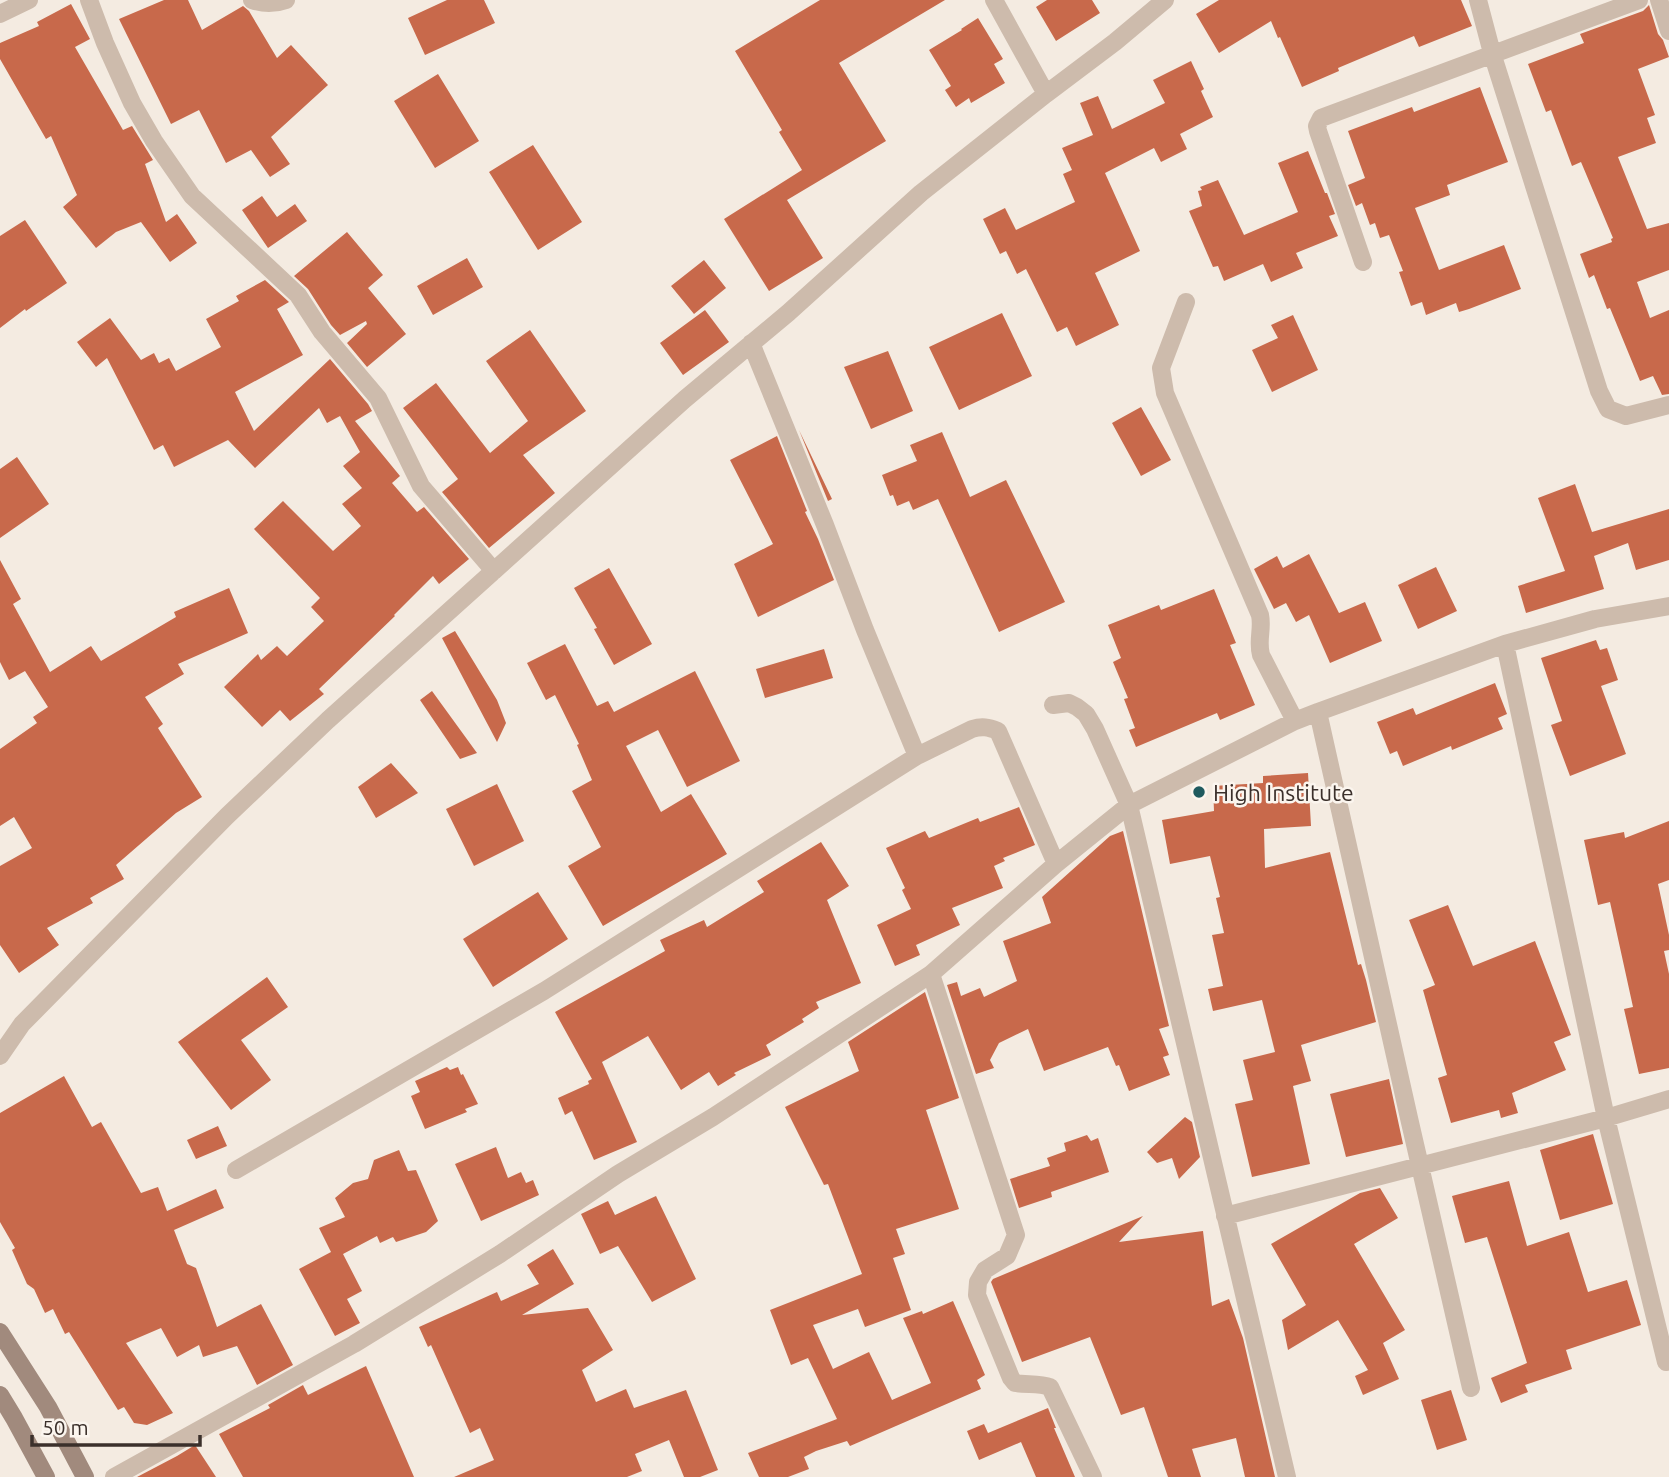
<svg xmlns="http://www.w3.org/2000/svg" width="1669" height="1477" font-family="Ubuntu,sans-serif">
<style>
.building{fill:#c8694b}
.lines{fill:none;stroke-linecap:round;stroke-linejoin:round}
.street{stroke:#cdbbac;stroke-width:18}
.secondary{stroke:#a18a7d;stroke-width:18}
.poi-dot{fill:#1f5a5e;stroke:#fbf5ee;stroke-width:2.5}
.labels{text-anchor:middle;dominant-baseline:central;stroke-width:5;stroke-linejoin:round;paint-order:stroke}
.poi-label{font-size:23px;fill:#3b302b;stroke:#fbf5ee;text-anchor:start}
</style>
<rect width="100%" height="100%" fill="#f4ebe1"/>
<path class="building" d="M164,0H188L202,30L243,6L249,11L277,58L291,45L328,85L271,137L290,164L270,177L251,150L226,163L199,110L171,124L119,19Z
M447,0H484L495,23L425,55L408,18Z
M820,0H945L839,63L886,141L787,200L823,258L769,291L724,219L802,170L779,132L782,130L735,51Z
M1047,0H1092L1100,13L1056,41L1036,7Z
M1219,0H1461L1472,26L1419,47L1414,36L1338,68L1339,71L1302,87L1280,37L1278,38L1271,21L1219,53L1196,14Z
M71,4L90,39L75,47L123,130L132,126L153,160L145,164L166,222L177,214L197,243L170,262L141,222L116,232L96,248L63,207L77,195L51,136L46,139L0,59V43L39,26L37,22Z
M1649,5L1658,34L1663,40L1669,57L1638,69L1655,115L1647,118L1656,143L1618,157L1647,229L1669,223V270L1637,282L1650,318L1669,310V394L1662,395L1653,376L1640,381L1610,308L1607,309L1594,275L1589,278L1580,254L1612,242L1611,239L1613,238L1581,162L1572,166L1551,110L1546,112L1528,64L1584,43L1580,34L1643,11Z
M978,18L1003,59L994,64L1005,83L971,103L969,98L956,107L945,90L951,86L929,50L962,30L961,29Z
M1191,61L1204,89L1201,91L1213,117L1180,134L1187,149L1161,162L1154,148L1105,173L1140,251L1095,273L1119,325L1076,346L1067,327L1057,332L1026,269L1017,274L1006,251L1000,254L983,219L1005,208L1016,230L1075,202L1063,174L1072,170L1062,148L1093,135L1080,103L1098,96L1112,129L1165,103L1153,80Z
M438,74L479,141L435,168L394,101Z
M1480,87L1508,162L1447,185L1450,195L1415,208L1439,270L1504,245L1521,289L1469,309L1459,312L1456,303L1426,315L1422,302L1411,306L1399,272L1403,271L1389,235L1380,238L1375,223L1370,225L1362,203L1356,206L1348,185L1365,178L1348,131L1412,107L1414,112Z
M533,145L582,222L538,250L489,172Z
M1308,151L1325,193H1327L1335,214L1329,216L1338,236L1296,253L1303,268L1271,282L1263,264L1224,281L1218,266L1213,267L1189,211L1202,206L1198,191L1202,190L1200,187L1218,180L1244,235L1298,212L1278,163Z
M262,196L277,217L295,204L307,221L268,248L242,210Z
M25,220L67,283L26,311L25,309L0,328V236Z
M347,232L383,275L368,288L406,334L367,367L347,343L367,324L366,321L340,335L331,325L308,289L294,276Z
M467,258L483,287L433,315L417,286Z
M704,260L726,288L694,314L671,286Z
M265,280L289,302L277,309L303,355L235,392L254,431L330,359L368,404L372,411L355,421L400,476L392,483L417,512L424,507L469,559L439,584L433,576L394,615L395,616L319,689L324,694L290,721L280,710L262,727L224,687L258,654L261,660L277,646L287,656L324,621L311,607L320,598L254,529L283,501L333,551L361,526L342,504L362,488L343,466L360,452L340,416L327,423L319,408L255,468L228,440L174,467L163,445L154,450L107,358L96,367L77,342L110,318L141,360L154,353L159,363L169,358L176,371L221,347L206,319L239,301L236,296Z
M705,310L729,342L683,375L660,343Z
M1002,313L1032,376L959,410L929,347Z
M1293,315L1318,370L1272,392L1252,350L1278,338L1271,325Z
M530,330L586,411L523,455L555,493L489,548L442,492L458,479L403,408L436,383L490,453L528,421L486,361Z
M888,351L913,411L871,429L844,367Z
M1141,407L1171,460L1141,476L1112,423Z
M799,430L832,499L828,501Z
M942,432L970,497L1006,480L1065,602L999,632L938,499L913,510L909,501L897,506L893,495L890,496L882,475L917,461L910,445Z
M777,436L807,511L805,512L818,539L834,580L758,617L734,564L773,544L730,460Z
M17,457L49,504L0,538V469Z
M1575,484L1592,532L1669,509V560L1636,570L1628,543L1594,556L1604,589L1526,613L1518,586L1565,571L1538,498Z
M1309,554L1339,613L1365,602L1382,641L1330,663L1309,615L1296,622L1286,603L1274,609L1254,569L1277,556L1283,568Z
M0,560L21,599L13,604L50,672L91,646L101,661L176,617L174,612L229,588L248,633L178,664L184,674L145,697L163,724L158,728L202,797L176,813L116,865L124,879L90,898L93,903L47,928L59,945L19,973L0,945V866L32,848L14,817L0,826V749L37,723L33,717L48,707L25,671L9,680L0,662Z
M1436,567L1457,611L1418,629L1398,585Z
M609,568L652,644L614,665L594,629L597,628L574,588Z
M1214,589L1236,643L1230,645L1255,705L1220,720L1217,713L1136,747L1129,730L1135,728L1124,699L1128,698L1113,662L1121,658L1108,625L1159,605L1161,610Z
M455,631L497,700L506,723L497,742L442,638Z
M1596,640L1600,650L1607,648L1618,680L1601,686L1626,754L1570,776L1551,725L1562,721L1541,658Z
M565,644L597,706L608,701L614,712L695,671L740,761L687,787L658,730L626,746L661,812L691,794L727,854L603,926L568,866L601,847L572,791L592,780L577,745L579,744L555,695L546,700L527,663Z
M824,649L833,678L765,698L756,669Z
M1495,683L1507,714L1498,718L1503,729L1452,750L1451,746L1403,766L1397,751L1390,754L1377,722L1413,708L1416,715Z
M432,691L477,753L460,759L420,700Z
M391,763L418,793L376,818L358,787Z
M1308,773L1311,826L1264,829L1265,868L1330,852L1358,965L1361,964L1366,980L1376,1022L1301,1045L1311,1081L1293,1086L1310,1164L1252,1177L1235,1104L1253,1100L1243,1060L1275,1052L1262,1000L1213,1011L1208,989L1223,986L1212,935L1224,933L1216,898L1220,897L1210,856L1170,864L1162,820L1214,811L1213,786L1263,783V776Z
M497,784L524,841L474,866L446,809Z
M1019,807L1035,845L1003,858L1005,861L994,866L1003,888L952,908L960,925L916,945L920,955L895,966L877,925L911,909L902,890L905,888L886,848L925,831L929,838L978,818L980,822Z
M1669,821V880L1658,884L1669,935V950L1664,951L1669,974V1068L1639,1074L1624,1009L1633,1007L1610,902L1598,905L1584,840L1624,832L1625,838Z
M1123,831L1169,1026L1159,1029L1169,1055L1163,1057L1170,1075L1129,1091L1119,1065L1116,1066L1108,1047L1044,1071L1028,1029L999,1043L990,1060L994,1068L976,1074L947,985L957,982L961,996L980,988L984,997L1017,981L1003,941L1051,923L1042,897L1110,836Z
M821,842L849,886L827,900L861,983L816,1002L819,1008L802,1019L804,1022L766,1045L771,1055L734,1073L736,1075L718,1086L709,1072L681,1090L648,1036L602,1062L637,1142L594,1160L572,1111L565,1115L558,1098L589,1084L588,1081L592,1079L555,1012L665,951L660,940L704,920L707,927L764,892L757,881Z
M538,892L568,939L493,987L463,939Z
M1448,905L1473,966L1535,941L1571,1035L1554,1042L1566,1070L1512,1093L1518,1113L1501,1118L1499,1110L1451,1123L1438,1078L1447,1075L1423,990L1435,985L1409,920Z
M267,977L288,1007L241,1040L271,1080L231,1110L178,1042Z
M925,992L959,1098L926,1110L959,1209L896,1229L905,1254L893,1258L911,1310L865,1327L858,1309L813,1325L833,1369L869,1352L892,1400L931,1383L903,1318L922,1311L923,1314L953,1301L985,1375L977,1380L981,1389L850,1446L847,1441L816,1451L804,1457L809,1469L788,1477H759L748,1453L837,1419L808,1358L791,1365L770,1310L862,1274L828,1184L824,1185L785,1107L859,1071L848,1042Z
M447,1067L450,1070L458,1067L461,1075L463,1074L478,1104L465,1109L467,1112L425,1129L411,1096L420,1092L415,1081Z
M64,1076L92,1127L101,1122L141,1193L158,1187L167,1211L216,1189L224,1208L174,1230L187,1264L196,1268L217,1327L261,1304L293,1365L257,1385L237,1346L203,1357L199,1345L177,1357L161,1328L126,1343L173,1413L147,1425L134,1423L124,1407L118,1410L69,1332L65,1334L53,1309L45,1313L34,1289L27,1284L12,1250L15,1248L0,1222V1113Z
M1389,1079L1403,1144L1346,1157L1330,1094Z
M1185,1117L1192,1122L1200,1157L1179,1179L1172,1158L1157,1163L1147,1152Z
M218,1126L227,1146L196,1159L187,1140Z
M1593,1134L1613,1204L1560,1220L1540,1150Z
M1087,1135L1091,1141L1098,1138L1109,1172L1051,1192L1052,1197L1019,1208L1010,1179L1050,1166L1047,1158L1066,1151L1064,1143Z
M496,1147L508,1178L521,1172L526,1183L533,1180L539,1195L481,1221L455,1164Z
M399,1150L408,1171L416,1170L438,1221L426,1232L396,1242L393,1237L380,1243L377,1236L343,1254L362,1291L347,1299L360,1323L335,1336L299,1269L331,1252L319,1228L345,1217L335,1198L353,1183L368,1179L374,1160Z
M1509,1181L1527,1246L1569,1232L1588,1292L1627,1280L1641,1325L1566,1350L1572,1369L1525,1385L1528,1392L1501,1403L1491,1378L1527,1363L1487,1237L1465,1243L1452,1196Z
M1380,1188L1398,1218L1354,1244L1405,1330L1383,1343L1399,1379L1363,1395L1355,1376L1368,1370L1338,1320L1288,1350L1282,1320L1306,1305L1271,1244L1360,1193Z
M656,1196L696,1279L652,1302L618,1246L600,1254L581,1214L608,1201L615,1215Z
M1143,1216L1119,1242L1203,1231L1212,1306L1229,1299L1243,1338L1275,1477H1245L1236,1438L1192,1449L1201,1477H1168L1144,1407L1121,1415L1090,1337L1022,1362L991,1282L993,1279Z
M553,1249L574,1284L522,1315L588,1308L613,1350L582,1370L596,1402L626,1389L634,1408L686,1390L718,1470L700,1477H684L669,1440L635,1454L642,1471L627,1477H454L494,1460L480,1428L470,1433L431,1345L428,1347L419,1327L497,1292L501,1301L539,1284L527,1265Z
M366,1366L414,1477H243L219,1434L270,1408L268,1405L303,1385L308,1395Z
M1451,1390L1467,1440L1437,1450L1421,1400Z
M1048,1408L1056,1428H1054L1075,1477H1036L1021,1442L979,1460L967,1431L984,1424L988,1433Z
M195,1445L216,1477H137L177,1456Z"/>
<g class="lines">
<path class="street" d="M89,0L105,43L132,103L154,141L192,196L298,295L322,332L378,398L421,486L494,571
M252,0C263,4 275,4 286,0
M994,0L1046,94
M1478,0L1492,53L1599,391L1608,409L1626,416L1669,405
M1659,0L1669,31
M0,14L29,0
M1363,262L1318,131L1317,126L1321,118L1639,0
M1186,302L1161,368L1165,393L1260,615C1263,629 1257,640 1261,655L1295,721
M751,343L825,525L865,630L917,756
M1505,644L1606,1118L1666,1362
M1053,705L1069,703L1077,707L1086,714L1095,729L1129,805L1287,1477
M1318,712L1409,1118L1471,1388
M931,974L1016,1235L1007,1256L985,1270L978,1282L977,1295L1011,1378L1015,1383C1026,1385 1040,1383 1050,1387L1093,1477
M0,1056L22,1024L227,816L328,720L685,399L788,313L921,193L1046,94L1115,42L1165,0
M236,1170L544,991L917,756L972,729C982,726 988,727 998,731L1056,864
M1225,1216L1606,1118L1669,1099
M114,1477L354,1344L500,1254L618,1174L713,1117L931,974L1056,864L1129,805L1295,721L1318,712L1505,644L1595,619L1669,606"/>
<path class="secondary" d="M0,1332L48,1407L85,1477
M0,1395L14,1418L46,1477"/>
</g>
<circle class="poi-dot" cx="1199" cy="792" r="7"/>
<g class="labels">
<g class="poi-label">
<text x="1213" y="792">High Institute</text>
</g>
</g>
<path d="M32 1435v10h168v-10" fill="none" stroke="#3b302b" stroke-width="3.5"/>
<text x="42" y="1435" font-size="21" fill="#3b302b" stroke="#fbf5ee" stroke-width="5" paint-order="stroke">50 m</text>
</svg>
